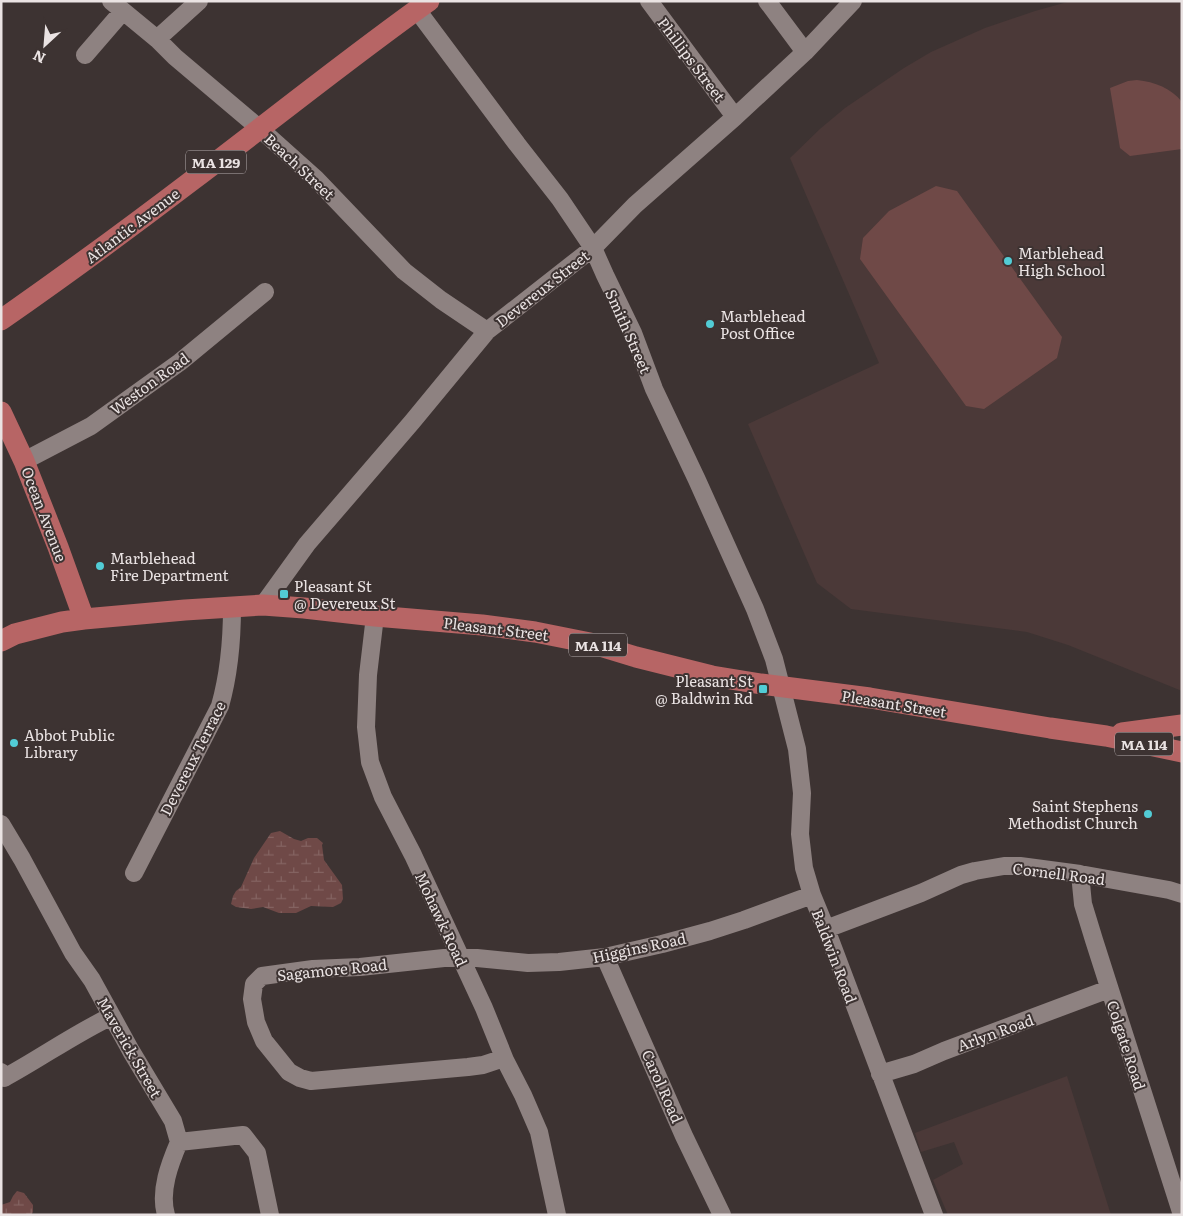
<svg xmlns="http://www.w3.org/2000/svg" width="1183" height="1216" font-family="Literata,serif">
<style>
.built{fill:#4b3938}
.wetland{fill:url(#wetland-marsh)}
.pitch{fill:#6f4947}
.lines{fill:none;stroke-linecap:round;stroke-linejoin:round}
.minor{stroke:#8e8281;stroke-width:18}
.major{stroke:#b76565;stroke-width:21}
.poi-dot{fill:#52ccd5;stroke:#3d3332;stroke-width:2}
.labels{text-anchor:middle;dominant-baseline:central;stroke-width:4;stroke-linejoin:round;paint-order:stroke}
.shield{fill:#3d3332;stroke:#b6aeae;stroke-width:1}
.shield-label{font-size:14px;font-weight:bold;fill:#eae3e3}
.street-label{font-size:15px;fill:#eae3e3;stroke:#3d3332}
.poi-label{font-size:15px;fill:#eae3e3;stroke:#3d3332;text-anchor:start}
</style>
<defs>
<pattern id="wetland-marsh" width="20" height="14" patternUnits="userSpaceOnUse" patternTransform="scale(1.25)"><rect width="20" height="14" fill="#6f4947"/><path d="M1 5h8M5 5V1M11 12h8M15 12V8" fill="none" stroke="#846361"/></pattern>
</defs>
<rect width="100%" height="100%" fill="#3d3332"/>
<path class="built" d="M1071,1H1182V691L1068,645L1027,632L851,609L817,583L748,424L879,363L790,158L821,128L845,108L904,68L931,52L985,28L1035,11Z
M1067,1076L1111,1215H948L933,1180L963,1164L954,1142L921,1152L915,1133Z"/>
<path class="wetland" d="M280,831L294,839L301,841L308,838H317L323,843L322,845L324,860L342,885L343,899L341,903L333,907L311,906L296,913H279L263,907L251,909L236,907L231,904L233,896L236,891L241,887L254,858L271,833Z
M17,1191L24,1193L33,1205V1212L31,1215H1V1205L10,1202L13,1196Z"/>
<path class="pitch" d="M1137,80C1155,82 1171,88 1182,102V149L1130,156L1120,148L1110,88L1128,81Z
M936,186L957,191L1062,337L1057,358L984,409L966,406L860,259L863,238L889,211Z"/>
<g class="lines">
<path class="minor" d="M111,1L157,39L175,57L259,128L316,179L404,271L441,300L487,331
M649,1L735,117
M767,1L805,52
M417,10L517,144L560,199L593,248L605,275L633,333L654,389L697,480L755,609L774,659L797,749L802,793L800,834L804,868L812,895L826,929L934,1215
M157,39L199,1
M85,55L123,11
M24,461L91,426L180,362L265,292
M263,605L307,544L412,422L487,331L593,248L635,205L735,117L805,52L853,1
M375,616L368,675L366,727L370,762L383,797L413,855L484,1008L505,1060L523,1095L539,1132L557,1215
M1,824L22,859L73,953L92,980L131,1051L173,1121L179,1142L243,1135L257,1153L270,1215
M134,873L220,706C229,674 232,640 232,607
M1080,874L1083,904L1094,940L1182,1215
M826,929L921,893L961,875L975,871L1004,866H1020L1080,874L1169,890L1182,894
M605,957L684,1136L722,1215
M504,1058L483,1065L468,1067L311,1081L300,1078L289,1072L264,1041L256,1022L252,999L254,984L262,976L313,969L360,967L444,958H477L528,963L559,962L605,957L662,944L710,931L744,920L812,895
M1,1072L4,1078C41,1058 74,1034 112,1016
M880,1074L914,1064L944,1051L1109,989
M166,1215C159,1191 170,1163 179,1142"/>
<path class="major" d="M1,320C67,274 131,227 194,179C272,120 349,58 429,1
M1,412L24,461L58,547L84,619
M1,641L15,634L62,622L84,619L185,610L263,605L304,608L375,616L482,625L535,632L590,643L636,657L712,676L761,684L870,698L1050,728L1106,736L1182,752
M1122,733L1182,725"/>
</g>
<g class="poi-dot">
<circle cx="1008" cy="261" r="5"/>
<circle cx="710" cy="324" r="5"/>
<circle cx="100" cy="566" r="5"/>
<rect x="279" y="589" width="10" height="10" rx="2.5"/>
<rect x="758" y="684" width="10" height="10" rx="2.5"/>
<circle cx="14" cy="743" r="5"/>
<circle cx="1148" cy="814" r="5"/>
</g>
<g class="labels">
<g class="shield">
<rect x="186" y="150.5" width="60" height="23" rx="4"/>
<rect x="569" y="633.5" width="58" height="23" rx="4"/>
<rect x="1115" y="732.5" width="58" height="23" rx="4"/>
</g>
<g class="shield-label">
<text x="216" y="162">MA 129</text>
<text x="598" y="645">MA 114</text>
<text x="1144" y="744">MA 114</text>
</g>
<g class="street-label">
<text transform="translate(692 59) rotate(53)">Phillips Street</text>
<text transform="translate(300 166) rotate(43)">Beach Street</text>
<text transform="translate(132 225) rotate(-37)">Atlantic Avenue</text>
<text transform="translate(542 288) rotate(-38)">Devereux Street</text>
<text transform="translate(629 331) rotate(66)">Smith Street</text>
<text transform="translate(149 383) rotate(-36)">Weston Road</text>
<text transform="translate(45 514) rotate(69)">Ocean Avenue</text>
<text transform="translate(496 628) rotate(7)">Pleasant Street</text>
<text transform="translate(894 703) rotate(9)">Pleasant Street</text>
<text transform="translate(192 758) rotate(-63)">Devereux Terrace</text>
<text transform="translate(1059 873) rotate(7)">Cornell Road</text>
<text transform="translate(442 919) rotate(65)">Mohawk Road</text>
<text transform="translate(639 947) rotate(-12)">Higgins Road</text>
<text transform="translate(835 956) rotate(69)">Baldwin Road</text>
<text transform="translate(332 969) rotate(-6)">Sagamore Road</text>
<text transform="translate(995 1032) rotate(-20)">Arlyn Road</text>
<text transform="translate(1127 1045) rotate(72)">Colgate Road</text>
<text transform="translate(130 1047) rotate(60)">Maverick Street</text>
<text transform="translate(663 1086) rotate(66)">Carol Road</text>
</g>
<g class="poi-label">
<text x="1018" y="252">Marblehead<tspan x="1018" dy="17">High School</tspan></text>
<text x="720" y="315">Marblehead<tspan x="720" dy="17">Post Office</tspan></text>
<text x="110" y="557">Marblehead<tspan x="110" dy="17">Fire Department</tspan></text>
<text x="294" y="585">Pleasant St<tspan x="294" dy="17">@ Devereux St</tspan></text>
<text x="753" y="680" text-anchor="end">Pleasant St<tspan x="753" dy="17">@ Baldwin Rd</tspan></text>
<text x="24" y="734">Abbot Public<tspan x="24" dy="17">Library</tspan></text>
<text x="1138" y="805" text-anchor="end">Saint Stephens<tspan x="1138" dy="17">Methodist Church</tspan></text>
</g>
</g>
<rect width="1183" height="1216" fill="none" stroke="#eae3e3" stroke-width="5"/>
<g transform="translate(45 45) rotate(206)" stroke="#3d3332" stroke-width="4" paint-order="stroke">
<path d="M0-4L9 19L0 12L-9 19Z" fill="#eae3e3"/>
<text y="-8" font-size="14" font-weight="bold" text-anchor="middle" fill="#eae3e3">N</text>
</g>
</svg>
